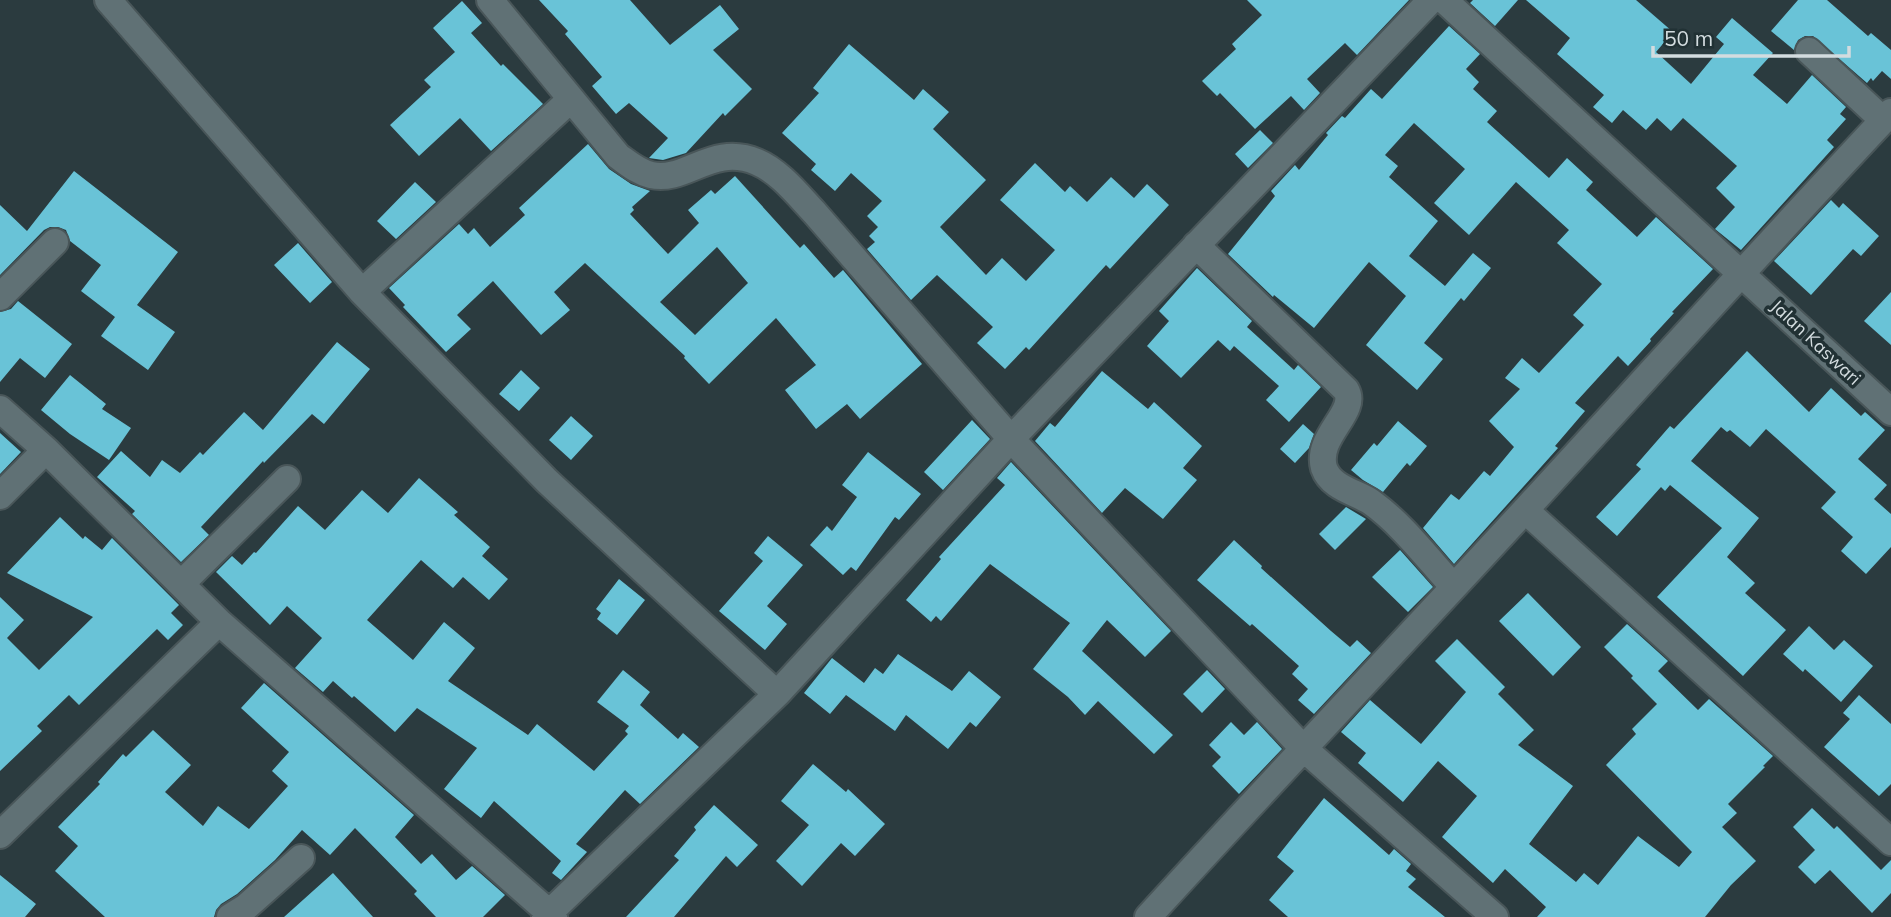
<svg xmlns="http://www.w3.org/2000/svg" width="1891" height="917" font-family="Mulish,sans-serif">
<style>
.building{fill:#69c3d7;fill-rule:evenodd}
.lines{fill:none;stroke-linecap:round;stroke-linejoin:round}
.street-casing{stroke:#495659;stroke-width:30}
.street{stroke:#607175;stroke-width:26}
.labels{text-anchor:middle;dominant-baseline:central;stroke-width:7;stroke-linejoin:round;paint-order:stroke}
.street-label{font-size:18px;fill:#d3dcdf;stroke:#213134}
</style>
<rect width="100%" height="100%" fill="#2b3b3f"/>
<path class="building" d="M539,0H630L670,45L720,5L739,29L713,50L752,89L725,116L723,113L686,153L663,160L649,158L668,138L629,103L616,114L592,86L602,77L565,34L568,31Z
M1247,0H1409L1357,55L1345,43L1307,79L1320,93L1304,110L1291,96L1255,129L1220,93L1217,96L1202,81L1236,49L1232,44L1262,15Z
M1473,0H1518L1495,26L1470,3Z
M1526,0H1636L1673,32L1656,52L1691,84L1724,44L1716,37L1732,18L1773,53L1753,75L1787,104L1812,75L1846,107L1840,114L1846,119L1827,140L1834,147L1741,250L1715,229L1735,207L1716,188L1737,166L1683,118L1671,131L1657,118L1646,130L1623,110L1612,123L1593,107L1604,95L1557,54L1570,38Z
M1798,0H1827L1868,36L1871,33L1891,50V79L1882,71L1873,81L1871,78L1867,83L1813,36H1805L1798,40L1794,50L1771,31Z
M462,1L482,23L471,33L501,66L503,64L543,104L491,151L460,118L419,156L390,125L431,87L424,80L455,52L433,28Z
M1449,26L1480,54L1466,69L1479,82L1473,89L1497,111L1487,122L1549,178L1567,158L1593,182L1586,190L1637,237L1656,217L1713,269L1672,312L1674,313L1650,339L1651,341L1628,366L1618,356L1575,403L1585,411L1555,446L1558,448L1454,564L1423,528L1451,494L1459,500L1484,471L1490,476L1514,447L1489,421L1520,389L1505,378L1522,358L1539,373L1584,325L1573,315L1602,284L1557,243L1569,230L1516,182L1469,235L1434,203L1465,169L1414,123L1385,155L1398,166L1389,177L1438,221L1409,256L1445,286L1473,253L1491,268L1464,301L1461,298L1424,343L1443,359L1417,390L1366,345L1406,296L1369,262L1314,328L1274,295L1273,297L1228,254L1275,196L1271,191L1295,165L1299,170L1328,135L1326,133L1342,116L1345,118L1371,89L1382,99Z
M849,44L914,100L923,89L949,112L933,129L986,180L940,227L986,275L1002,258L1026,281L1055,250L1000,200L1035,163L1065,192L1070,186L1087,202L1111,177L1134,198L1147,184L1169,205L1110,269L1106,265L1029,350L1026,347L1005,369L977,343L993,327L937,275L911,300L867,249L875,242L869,236L878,227L867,216L882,201L851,173L835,191L811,170L816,164L782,133L819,93L813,88Z
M1260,130L1273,143L1248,168L1235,154Z
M588,144L609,169L631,184L650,191L632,207L634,210L630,214L668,254L699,223L688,210L711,190L715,194L735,176L800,248L804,244L834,278L843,270L922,364L860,419L847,404L816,429L785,390L816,365L776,318L709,384L684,358L685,356L585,263L554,292L570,310L541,335L493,281L457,315L471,329L446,352L403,307L405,305L389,288L459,224L468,234L474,228L490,247L525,215L519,208ZM717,247L748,283L695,335L660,302Z
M74,171L178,252L137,305L175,332L148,370L101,336L115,317L81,291L101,265L70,241L66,230L58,227H50L44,230L0,275V205L27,231Z
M415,182L436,202L396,239L377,221Z
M1831,200L1839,208L1843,203L1879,236L1861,256L1853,249L1811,295L1774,261Z
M298,243L332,282L310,303L274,265Z
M1197,268L1252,321L1247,327L1294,370L1298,365L1321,387L1289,422L1266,400L1279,386L1234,346L1230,351L1218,340L1181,378L1147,346L1169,321L1159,311Z
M1891,292V345L1864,321Z
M18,301L72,344L45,378L20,358L0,382V312L11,309Z
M337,342L370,369L324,424L312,414L264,463L263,461L201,527L209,535L181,562L132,514L135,511L97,477L121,451L150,477L162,460L180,473L200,452L203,455L244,412L263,430Z
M1747,351L1809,412L1831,388L1861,416L1865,412L1885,430L1858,459L1887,485L1874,499L1891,514V547L1866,574L1841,551L1853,537L1821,508L1836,492L1766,429L1750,447L1730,430L1727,432L1721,427L1691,461L1759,518L1727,557L1755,583L1745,593L1786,630L1743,676L1657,597L1722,528L1670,485L1665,491L1661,487L1617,536L1596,517L1641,469L1636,465L1670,426L1674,429Z
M521,370L540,388L519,411L499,394Z
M1102,371L1148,409L1154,402L1202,446L1183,468L1197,480L1163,519L1125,488L1102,513L1035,441L1050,423L1055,427Z
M70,375L106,404L102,409L131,428L109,460L70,434L41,410Z
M571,416L593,436L571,460L549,440Z
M972,420L990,439L943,490L924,472Z
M1398,421L1427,446L1410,466L1407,463L1383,492L1363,480L1351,470L1374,443L1377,446Z
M1303,424L1314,434L1309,448L1295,463L1280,449Z
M0,433L21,452L0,474Z
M868,452L921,494L899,520L895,517L856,571L851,567L843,575L810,545L827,526L832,531L857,497L842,485Z
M1011,462L1171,631L1145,657L1107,620L1082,651L1173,735L1154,754L1098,701L1085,715L1068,697L1033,669L1070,623L990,564L941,621L936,616L931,622L906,600L941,559L939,557L1005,485L997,478Z
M419,478L458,512L454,515L490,547L482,556L508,579L489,600L463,577L453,588L421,560L367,620L413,660L444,622L475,648L448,681L528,735L537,724L594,771L628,734L625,731L629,726L597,702L623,670L650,692L640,705L678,739L683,733L699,747L640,804L625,790L576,844L587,852L561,880L552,873L561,861L494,801L481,818L444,789L477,748L417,708L395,732L354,696L352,698L333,681L323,692L295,668L322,638L287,606L270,625L216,572L232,556L242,565L254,552L256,553L298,506L325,530L362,490L388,513Z
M1346,507L1366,519L1335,550L1319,534Z
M60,517L83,539L85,536L102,550L112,538L179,605L171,613L183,625L168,640L157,629L79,705L69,695L37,726L42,731L0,771V597L24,620L7,638L39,670L93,617L7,573Z
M768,536L803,565L767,606L787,624L765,650L719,611L763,561L754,553Z
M1234,540L1262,566L1261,568L1331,631L1350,647L1357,640L1371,653L1314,714L1298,700L1308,689L1292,674L1299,666L1252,624L1250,626L1197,580Z
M1400,550L1433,587L1408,612L1372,577Z
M619,579L645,600L617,635L597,619L601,613L596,609Z
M1528,593L1581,647L1553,676L1499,621Z
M1627,624L1668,661L1658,671L1698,710L1709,699L1773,756L1763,766L1765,767L1728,804L1737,813L1722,827L1756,861L1731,885L1705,917H1537L1546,907L1505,869L1493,883L1442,837L1477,796L1438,761L1403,802L1358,763L1366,753L1341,732L1370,700L1421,744L1466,692L1435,661L1457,639L1505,687L1498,694L1534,730L1518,745L1573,786L1529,844L1576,882L1584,873L1598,885L1638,836L1679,867L1692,852L1606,765L1636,734L1632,729L1657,704L1631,678L1633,676L1604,647Z
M1809,626L1834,650L1844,640L1873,666L1841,702L1805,669L1803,672L1783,654Z
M898,654L952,691L969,671L1001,697L976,727L970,722L948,749L906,715L895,731L846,695L830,714L804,693L832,658L864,683L875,668L883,674Z
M1207,670L1225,689L1202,713L1183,694Z
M264,683L414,815L395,837L421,864L432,854L456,880L472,866L505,895L483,917H436L414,894L417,891L355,828L330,855L302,830L275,860L237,894L221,904L216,910L214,917H105L55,871L78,846L58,827L100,784L98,782L123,754L126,757L153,730L191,765L165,792L203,826L218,806L249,829L288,786L272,771L289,752L241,708Z
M1859,695L1891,724V784L1879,796L1824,747L1850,719L1843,713Z
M1231,722L1244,735L1257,722L1282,749L1239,794L1212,766L1221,757L1209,745Z
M813,764L846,792L848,789L885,824L855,856L841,843L802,886L776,861L809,825L781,801Z
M1324,798L1389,855L1394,849L1411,864L1406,871L1416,879L1408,887L1445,917H1288L1269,900L1294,871L1277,857Z
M714,805L758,845L737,867L726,856L674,917H626L679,860L674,856L696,830L694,827Z
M1812,808L1834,829L1837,826L1881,870L1891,860V893L1872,913L1830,870L1815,884L1798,867L1815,850L1793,827Z
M333,873L373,917H284Z
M0,875L36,904L25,917H0Z"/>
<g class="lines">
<defs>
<path id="street" d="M108,0L362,292L547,481L777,694
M490,0L618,156C629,164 638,172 651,175C686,183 712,143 757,162C779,171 798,195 814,212L1011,439L1302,747L1495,917
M1444,0L1891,412
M1809,51L1883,120
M1196,245L1346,390C1359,412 1315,436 1324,468C1331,488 1356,492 1371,502C1402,524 1427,558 1453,586
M362,292L570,100
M0,297L55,242
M0,409L46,450L219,622L554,917
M0,496L46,450
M1525,510L1891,842
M181,584L287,479
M0,835L219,622
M230,917L246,907L301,858
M545,917L777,694L1011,439L1431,0
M1148,917C1273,780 1401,645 1526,509C1648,376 1768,243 1891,112"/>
</defs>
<use href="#street" class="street-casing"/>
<use href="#street" class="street"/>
</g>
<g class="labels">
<g class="street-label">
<text transform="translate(1816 342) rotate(43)">Jalan Kaswari</text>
</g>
</g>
<path d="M1653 46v10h196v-10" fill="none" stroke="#d3dcdf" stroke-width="3.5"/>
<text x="1664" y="46" font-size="21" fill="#d3dcdf" stroke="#213134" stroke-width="5" paint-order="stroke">50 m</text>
</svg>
